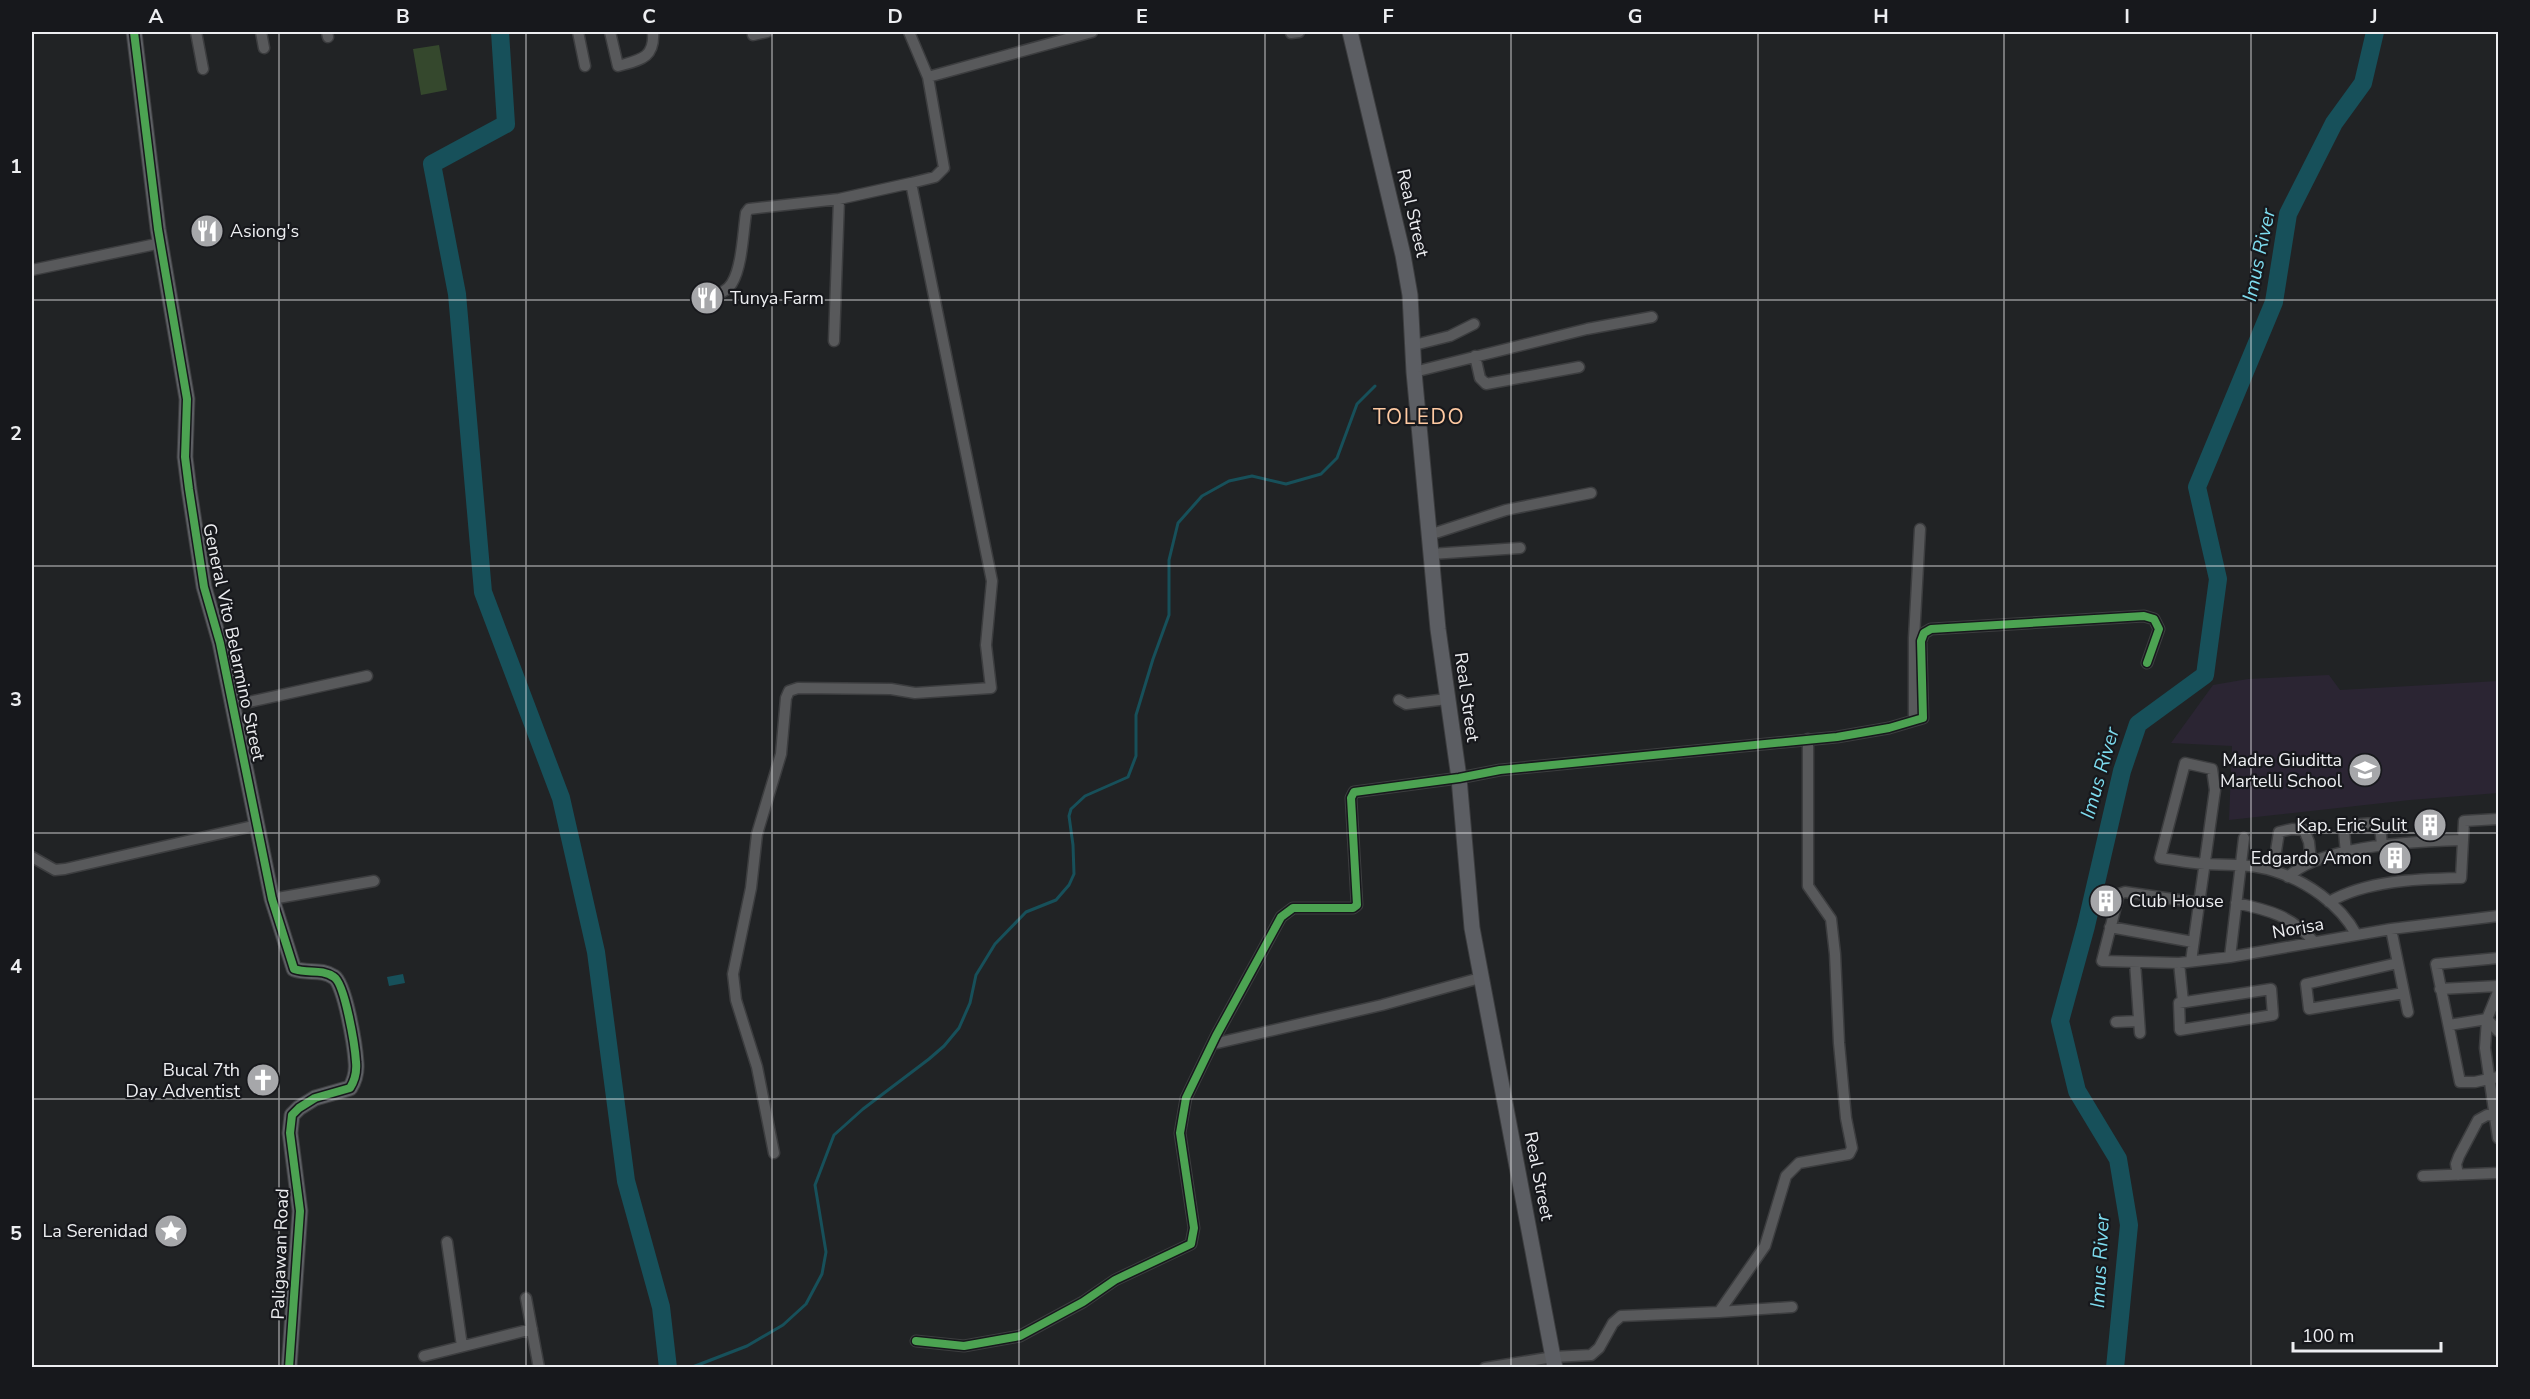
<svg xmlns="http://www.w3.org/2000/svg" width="2530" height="1399" font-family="'Nunito Sans',sans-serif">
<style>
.education{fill:#2b2533}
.green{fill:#35482d}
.water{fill:#17505a}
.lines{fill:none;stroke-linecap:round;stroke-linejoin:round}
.stream{stroke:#17505a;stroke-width:3}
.river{stroke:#17505a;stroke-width:18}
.street-casing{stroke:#3c3d3f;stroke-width:13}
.secondary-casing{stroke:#3c3d3f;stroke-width:17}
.street{stroke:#58595b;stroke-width:10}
.secondary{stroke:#5c5e63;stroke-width:15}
.cycleway-casing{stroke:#17181c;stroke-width:11}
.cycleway{stroke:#4ca352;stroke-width:8}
.grid{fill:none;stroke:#edeef1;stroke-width:1.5;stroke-opacity:0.55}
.labels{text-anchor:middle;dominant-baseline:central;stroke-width:4.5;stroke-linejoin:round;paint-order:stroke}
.street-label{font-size:18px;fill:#edeef1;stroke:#17181c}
.poi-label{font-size:18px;fill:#edeef1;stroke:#17181c;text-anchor:end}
.water-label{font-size:20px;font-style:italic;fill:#7ddbee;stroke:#17181c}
.quarter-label{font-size:21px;letter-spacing:1.5px;fill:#ffcaa2;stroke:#17181c}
.neatline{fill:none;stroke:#edeef1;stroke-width:2}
.grid-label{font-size:20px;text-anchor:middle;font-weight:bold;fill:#edeef1}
</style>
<rect width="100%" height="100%" fill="#212325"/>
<path class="education" d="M2329,675L2340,690L2498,681V793L2410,800L2229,820L2232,746L2171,743L2213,685L2248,679Z"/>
<path class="green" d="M439,45L447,90L421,95L413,49Z"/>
<path class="water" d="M403,974L405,983L389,986L387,977Z"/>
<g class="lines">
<path class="stream" d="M690,1368L747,1346L783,1325L806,1304L822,1274L826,1252L815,1185L834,1135L863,1109L929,1059L944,1046L959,1028L970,1003L976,975L995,944L1026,912L1056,900L1069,885L1074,874L1073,845L1069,816L1071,809L1085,796L1128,777L1136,756V715L1153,659L1169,615V560L1178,523L1202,496L1229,481L1252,476L1286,484L1321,474L1337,458L1357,404L1375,386"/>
<path class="river" d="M500,32L506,124L432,164L457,294L483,592L561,798L596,952L626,1181L661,1307L668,1368
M2115,1368L2129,1225L2118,1159L2077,1091L2060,1021L2086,926L2122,771L2138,724L2205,675L2218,579L2197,487L2274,302L2288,214L2334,123L2363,83L2375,32"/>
<defs>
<path id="street" d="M196,32L203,69
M261,32L264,48
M327,32L328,37
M578,32L585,66
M610,32L618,66C639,60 655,59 653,32
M1291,33L1299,32
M753,35L767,32
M928,77L1092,32
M32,270L161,243
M708,297C718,294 727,292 732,283C742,267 743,233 746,213L749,209L839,199L911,183
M834,341L839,199
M1414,345L1450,336L1474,324
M1475,356L1480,378L1486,384L1579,367
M1414,372L1587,329L1652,317
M1429,535L1506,510L1591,493
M1431,554L1520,548
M1399,700L1406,704L1447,699
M231,706L367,676
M1914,720V638L1920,529
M2346,853L2344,831C2352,824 2370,821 2380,826L2382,845
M32,857L55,870L65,869L257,825
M2273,870L2279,832L2292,829L2304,830L2309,842L2311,861
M2288,877C2321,845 2417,841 2463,840
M272,899L374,881
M2329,902C2367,880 2418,879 2461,878L2464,821L2498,819
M2199,903L2125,892L2119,894L2102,961L2179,963L2230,957L2391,929L2498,916
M2236,903C2269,910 2292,916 2314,942
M2110,927L2193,942
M2391,929L2408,1012
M2230,957L2244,838
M2498,958L2436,964L2460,1082H2475L2498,1077
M2191,961L2215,790L2212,769L2185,763L2160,858C2175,860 2190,863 2205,864C2228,865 2252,864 2274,871C2306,881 2340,904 2356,934
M2135,962L2140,1033
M2179,963L2183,1002
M2398,963L2306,984L2309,1009L2404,993
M2271,989L2273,1015L2180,1030L2179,1003Z
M2440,989L2498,986
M2498,992L2487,1019L2485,1048L2498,1138
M2116,1022L2139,1021
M2449,1025L2487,1019L2498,1031
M1213,1044L1382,1005L1480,978
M774,1153L757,1067L736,1000L733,974L751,888L757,834L781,754L786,698L789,691L798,688L891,689L915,693L991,688L986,645L992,581L911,183L935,177L944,168L928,77L909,32
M2458,1175L2456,1164L2459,1156L2478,1120L2487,1115L2496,1116
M2423,1176L2498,1173
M447,1242L462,1346
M526,1298L539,1368
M1719,1312L1792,1307
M916,1341L964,1346L1020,1336L1083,1302L1115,1280L1191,1244L1194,1228L1180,1133L1186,1098L1216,1036L1281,917L1293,908H1353L1357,905L1351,798L1354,792L1459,778L1500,770L1837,737L1889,728L1923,718L1921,641L1924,633L1931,629L2144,616L2154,619L2159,629L2147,663
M424,1356L532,1329
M1485,1368L1553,1357L1591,1355L1599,1348L1613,1323L1621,1316L1719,1312L1765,1246L1786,1176L1799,1163L1849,1154L1852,1148L1846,1118L1839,1043L1835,954L1831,919L1808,886V739"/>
<path id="secondary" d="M134,32L158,229L187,399L185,457L189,489L204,587L220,643L272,899L294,969C308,974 321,968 334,977C345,984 355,1046 356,1062C357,1072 355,1080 350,1088L315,1098L299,1108L292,1115L290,1133L300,1211L289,1368
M1350,32L1403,255L1410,295L1414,372L1438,629L1459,778L1472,928L1555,1368"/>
</defs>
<use href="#street" class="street-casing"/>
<use href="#secondary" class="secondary-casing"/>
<use href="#street" class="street"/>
<use href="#secondary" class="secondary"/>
<defs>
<path id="cycleway" d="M134,32L158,229L187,399L185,457L189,489L204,587L220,643L272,899L294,969C308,974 321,968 334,977C345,984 355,1046 356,1062C357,1072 355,1080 350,1088L315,1098L299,1108L292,1115L290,1133L300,1211L289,1368
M916,1341L964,1346L1020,1336L1083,1302L1115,1280L1191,1244L1194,1228L1180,1133L1186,1098L1216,1036L1281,917L1293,908H1353L1357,905L1351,798L1354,792L1459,778L1500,770L1837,737L1889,728L1923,718L1921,641L1924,633L1931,629L2144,616L2154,619L2159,629L2147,663"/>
</defs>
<use href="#cycleway" class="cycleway-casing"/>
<use href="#cycleway" class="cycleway"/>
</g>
<path class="grid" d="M279,32V1368M526,32V1368M772,32V1368M1019,32V1368M1265,32V1368M1511,32V1368M1758,32V1368M2004,32V1368M2251,32V1368M32,300H2498M32,566H2498M32,833H2498M32,1099H2498"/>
<defs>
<symbol id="restaurant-disc" viewBox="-11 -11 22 22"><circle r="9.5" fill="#a6a7aa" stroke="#17181c"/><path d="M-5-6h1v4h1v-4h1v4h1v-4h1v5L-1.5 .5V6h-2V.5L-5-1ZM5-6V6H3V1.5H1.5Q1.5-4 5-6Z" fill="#fff"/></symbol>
<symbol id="school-disc" viewBox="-11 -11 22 22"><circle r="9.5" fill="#a6a7aa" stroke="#17181c"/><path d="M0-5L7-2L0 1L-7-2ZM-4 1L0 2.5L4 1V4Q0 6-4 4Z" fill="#fff"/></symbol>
<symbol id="building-disc" viewBox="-11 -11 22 22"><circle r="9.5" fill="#a6a7aa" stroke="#17181c"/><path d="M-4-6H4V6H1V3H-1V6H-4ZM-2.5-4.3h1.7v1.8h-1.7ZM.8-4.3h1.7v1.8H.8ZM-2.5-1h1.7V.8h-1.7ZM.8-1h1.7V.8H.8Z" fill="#fff"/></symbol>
<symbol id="church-disc" viewBox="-11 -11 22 22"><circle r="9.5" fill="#a6a7aa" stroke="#17181c"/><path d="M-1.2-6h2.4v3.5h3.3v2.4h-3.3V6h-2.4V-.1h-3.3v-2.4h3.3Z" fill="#fff"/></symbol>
<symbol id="sight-disc" viewBox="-11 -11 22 22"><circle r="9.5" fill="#a6a7aa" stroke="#17181c"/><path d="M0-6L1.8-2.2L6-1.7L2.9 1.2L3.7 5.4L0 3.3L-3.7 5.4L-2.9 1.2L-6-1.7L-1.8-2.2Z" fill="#fff"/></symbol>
</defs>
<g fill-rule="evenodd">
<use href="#restaurant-disc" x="188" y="212" width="38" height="38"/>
<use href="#restaurant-disc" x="688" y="279" width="38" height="38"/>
<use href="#school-disc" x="2346" y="751" width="38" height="38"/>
<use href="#building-disc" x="2411" y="806" width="38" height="38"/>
<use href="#building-disc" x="2376" y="839" width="38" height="38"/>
<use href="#building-disc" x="2087" y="882" width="38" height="38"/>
<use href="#church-disc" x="244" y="1061" width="38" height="38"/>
<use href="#sight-disc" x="152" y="1212" width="38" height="38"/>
</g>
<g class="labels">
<g class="street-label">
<text transform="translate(1413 213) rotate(77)">Real Street</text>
<text transform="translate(234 642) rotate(78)">General Vito Belarmino Street</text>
<text transform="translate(1467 697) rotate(82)">Real Street</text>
<text transform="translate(2298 928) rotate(-10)">Norisa</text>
<text transform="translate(1539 1176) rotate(79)">Real Street</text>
<text transform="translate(280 1254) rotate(-88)">Paligawan Road</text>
</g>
<g class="poi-label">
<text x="230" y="231" text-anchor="start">Asiong's</text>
<text x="730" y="298" text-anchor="start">Tunya Farm</text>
<text x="2342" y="760">Madre Giuditta<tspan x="2342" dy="21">Martelli School</tspan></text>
<text x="2407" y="825">Kap. Eric Sulit</text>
<text x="2372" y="858">Edgardo Amon</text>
<text x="2129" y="901" text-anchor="start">Club House</text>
<text x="240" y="1070">Bucal 7th<tspan x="240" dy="21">Day Adventist</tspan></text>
<text x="148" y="1231">La Serenidad</text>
</g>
<g class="water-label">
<text transform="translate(2259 255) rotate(-78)">Imus River</text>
<text transform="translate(2100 773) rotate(-74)">Imus River</text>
<text transform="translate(2100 1261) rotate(-87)">Imus River</text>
</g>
<g class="quarter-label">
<text x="1419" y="417">TOLEDO</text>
</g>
</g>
<rect width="2530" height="1399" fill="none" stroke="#17181c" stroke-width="66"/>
<path d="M2293 1342v9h148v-9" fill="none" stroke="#edeef1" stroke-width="3"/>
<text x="2302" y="1342" font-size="18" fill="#edeef1" stroke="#17181c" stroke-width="4.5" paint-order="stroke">100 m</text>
<rect x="33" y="33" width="2464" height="1333" class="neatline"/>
<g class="grid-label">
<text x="156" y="23">A</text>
<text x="403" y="23">B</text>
<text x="649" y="23">C</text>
<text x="895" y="23">D</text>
<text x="1142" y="23">E</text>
<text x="1388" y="23">F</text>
<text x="1635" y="23">G</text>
<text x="1881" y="23">H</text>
<text x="2127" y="23">I</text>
<text x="2374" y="23">J</text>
<text x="16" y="173">1</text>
<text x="16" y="440">2</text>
<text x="16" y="706">3</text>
<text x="16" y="973">4</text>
<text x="16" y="1240">5</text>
</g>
</svg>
